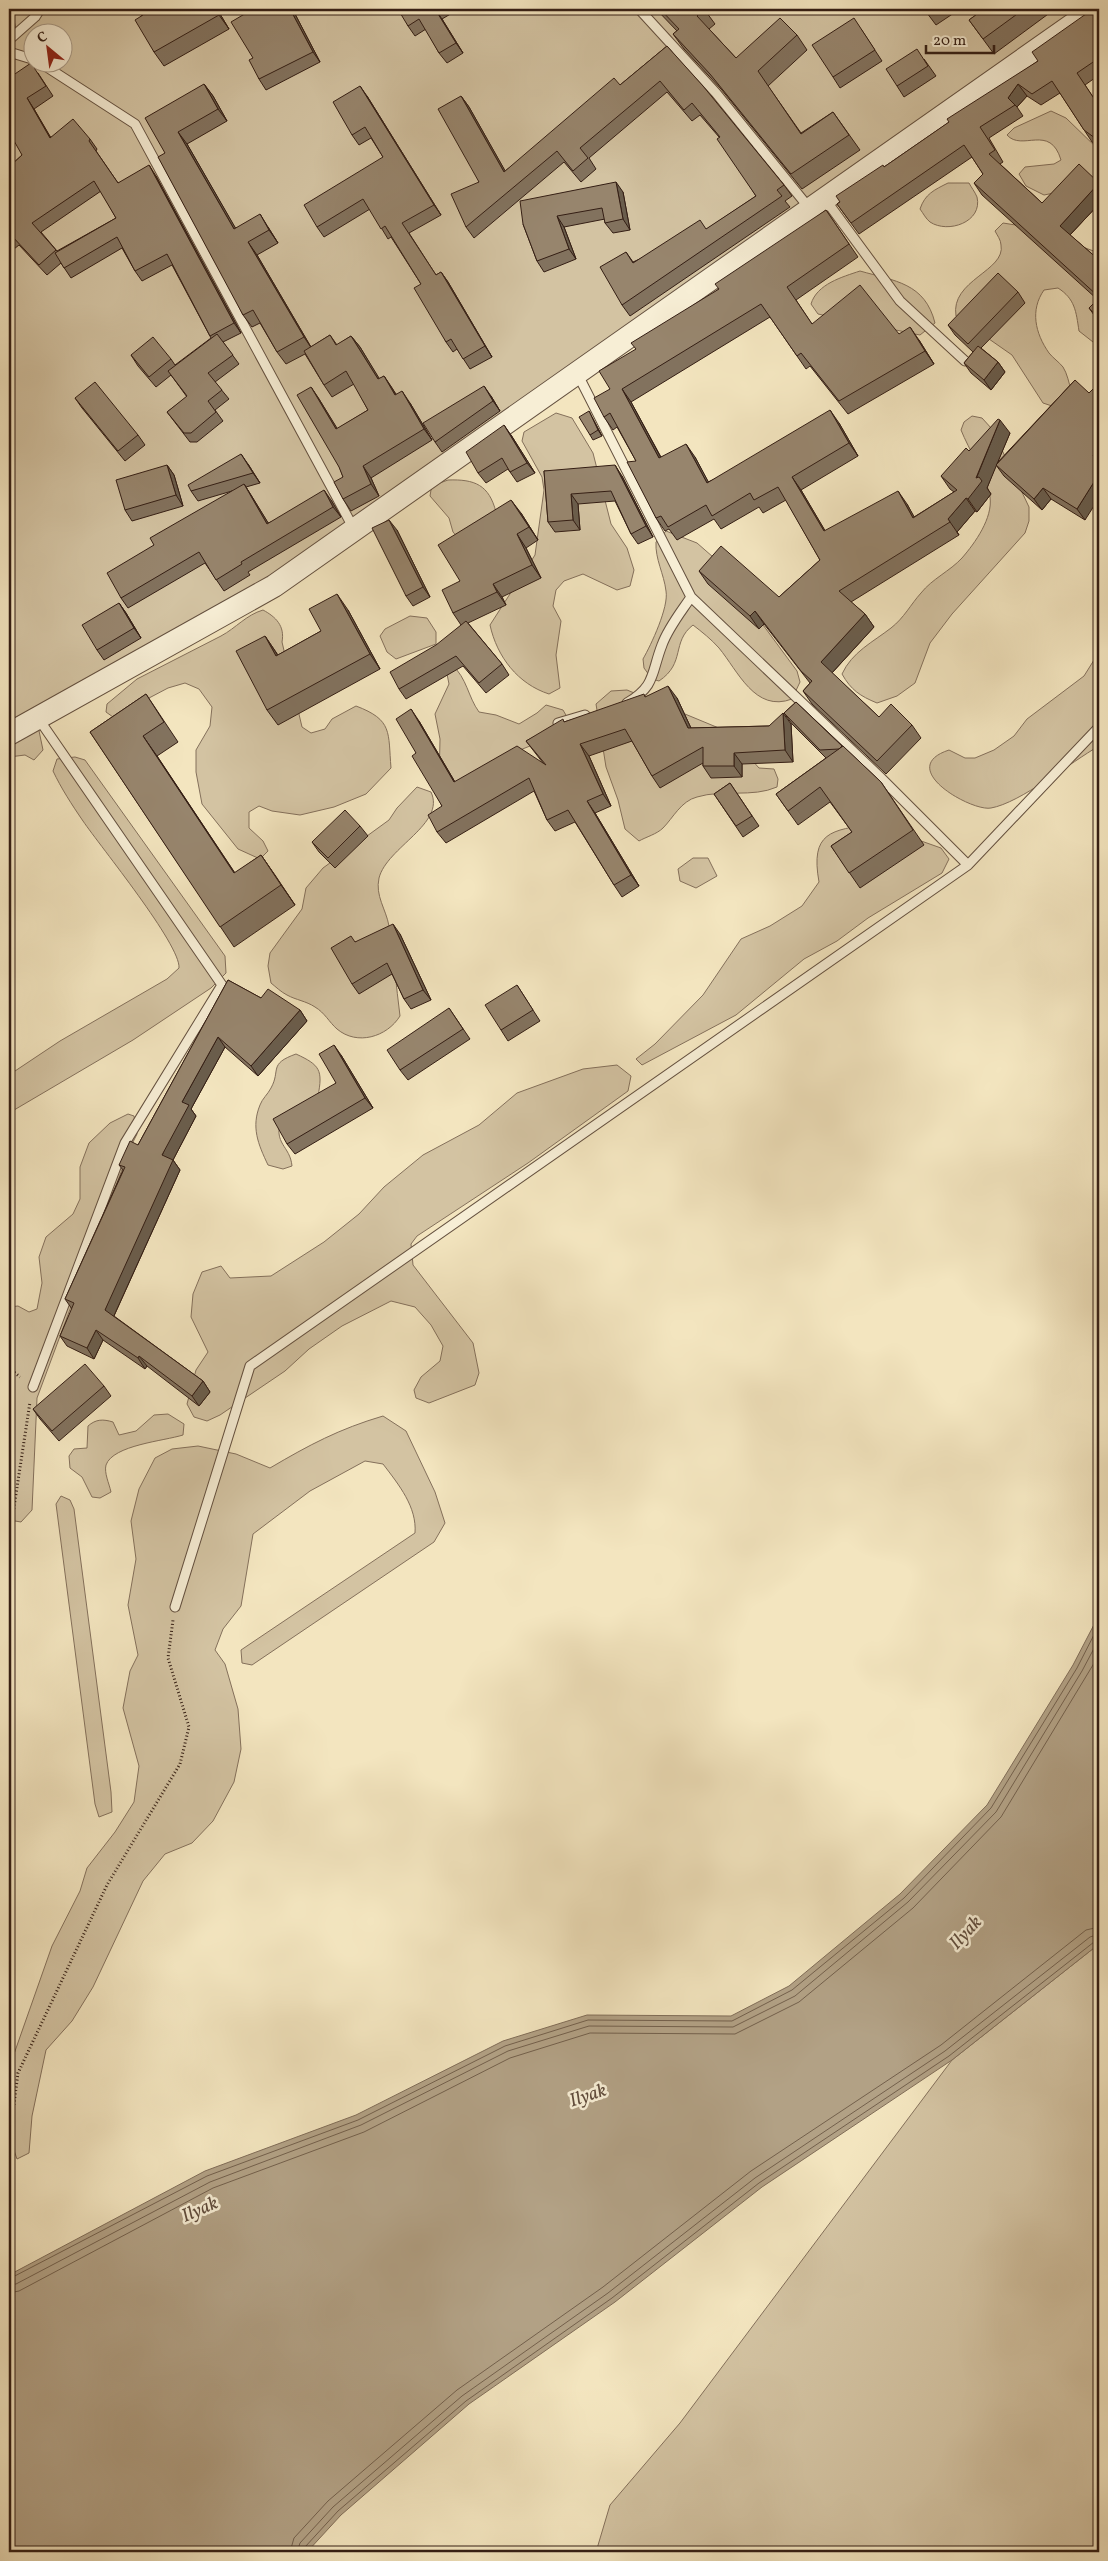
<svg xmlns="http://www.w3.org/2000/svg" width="1108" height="2561" font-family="Vollkorn,serif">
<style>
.green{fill:#d3c3a2;stroke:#84705b;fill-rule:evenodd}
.water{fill:#b2a185;stroke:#806d58}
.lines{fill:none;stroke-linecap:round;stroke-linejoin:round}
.shore{stroke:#73604c;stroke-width:1}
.service-casing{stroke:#64503f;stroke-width:11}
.tertiary-casing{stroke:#64503f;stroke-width:24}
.path{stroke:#341e14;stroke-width:3;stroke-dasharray:1 2.5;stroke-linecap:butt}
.service{stroke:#f7eed5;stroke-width:9}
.tertiary{stroke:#f7eed5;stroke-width:22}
.wall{fill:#82725e;stroke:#341e14;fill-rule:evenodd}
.shaded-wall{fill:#6a5d4c;stroke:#341e14}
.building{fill:#97856d;stroke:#341e14}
.labels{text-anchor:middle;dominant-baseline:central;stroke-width:5;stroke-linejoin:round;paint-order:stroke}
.water-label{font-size:19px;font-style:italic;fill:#604c3c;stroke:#f7eed5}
</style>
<rect width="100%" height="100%" fill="#f3e5bf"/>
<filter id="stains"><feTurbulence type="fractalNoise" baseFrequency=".004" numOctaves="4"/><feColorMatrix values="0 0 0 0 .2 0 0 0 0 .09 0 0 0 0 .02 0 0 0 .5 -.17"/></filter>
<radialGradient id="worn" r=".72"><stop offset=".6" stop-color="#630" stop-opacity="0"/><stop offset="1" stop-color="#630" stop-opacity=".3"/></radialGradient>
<path class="green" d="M11,9H1095L274,586L38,726L43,750L34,760L25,755L9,757V40L17,32ZM32,32H62V62H32Z
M1051,111L1066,118L1099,150V199L1059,192L1044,195L1026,186L1019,174L1025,167L1054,164L1061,160C1050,123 1022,152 1007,135L1014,128Z
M948,183H969C971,187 975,192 977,197C983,222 948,234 930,222C926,219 923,213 920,209C925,194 934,190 948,183Z
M1003,223L1028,227L1099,253V340L1093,342L1079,331C1076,311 1075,299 1058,288L1044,290C1030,310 1035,333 1049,353C1053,358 1059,362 1063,367C1067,373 1069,383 1071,390L1052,406L1043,403L1012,355L956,316C950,280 1006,271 1001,245C1001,240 997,235 995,231Z
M860,271C895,281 925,283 935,323L920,335L818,314L811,304C817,284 842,277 860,271Z
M556,413L572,418L593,453L611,524L627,548L634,570L630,586L617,590L583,574L564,581L556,590L553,606L561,621L556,655L560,688L549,694C518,684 497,657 490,625L535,555L544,490L542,477L522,441L524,432Z
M972,416L982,418L992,429L1029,507V521L1025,533L952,614L930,643L915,683L897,696L877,703C860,696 851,690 842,674C852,652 873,642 891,628C904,618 911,604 921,593C932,579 950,571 962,558C975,543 993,518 990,497C988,480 968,448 961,430L964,422Z
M448,480C475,479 489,485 496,512L459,539L453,532L449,518L430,496L431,490L437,484Z
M666,531L697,543L713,557L797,671L800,682L792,699C755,713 738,671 719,648C711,639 702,632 693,625C671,642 686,663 659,681L652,679L644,668L643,659C651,645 669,607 666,591C664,574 655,559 656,542Z
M263,610C276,617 285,626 282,642L302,727L311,733L325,729L332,719L356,706C393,720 388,732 391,768L366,794L334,807L300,815L272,811L259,806L249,812V828L263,841L268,851L260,859L238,849L202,804L196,772V750L210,726L212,707L199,689L185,683L168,688L113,717L106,712L107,704L137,679L221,636C236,628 246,615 263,610Z
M410,616L427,618L436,632V644L396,659L387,652L380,636L385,629Z
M1099,652V746C1071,762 1020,803 991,808C972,812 894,768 949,750L965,758H975L994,750L1014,736L1027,719L1084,676Z
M452,665C467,678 468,697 479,712L496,715L519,724L537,713L546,705L563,710L571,724L535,744L510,754L451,787L439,786L440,739L435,714L449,684L446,669Z
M627,690L726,731L759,768L774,769L778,779L777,787C752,798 723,789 697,797C681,801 673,818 663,828C657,834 646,837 639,841L625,829L618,800L606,767L596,704L611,691Z
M75,757L85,760L225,956L226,973L211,988L133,1040L9,1113V1075L60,1041L167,979L179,968C181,945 100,846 83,821C72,805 61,788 53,771L57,759Z
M417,787L431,792C446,824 387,847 379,878C375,896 386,909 389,926C394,955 396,986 400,1016C387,1037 357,1046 337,1029C329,1022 325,1013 315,1007C306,1001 296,1000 287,995C281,992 276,987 271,983L268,966L270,953L302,909L306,888L323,868L389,820L397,808Z
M873,824L941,848L949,859L942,873L868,918L837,941L804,959L736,1015L642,1065L636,1059L655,1044L703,995L741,939L770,926L802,906L819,882C810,832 831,830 873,824Z
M693,858H708L717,876L696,888L680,881L678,869Z
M296,1054C320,1065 323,1070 318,1096L281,1118C273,1145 290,1145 292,1166L283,1169L268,1165C258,1144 251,1127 260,1105C262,1099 268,1094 271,1088C281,1070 268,1064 296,1054Z
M617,1065L631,1076L628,1091L528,1163L417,1236L411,1244L413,1265L473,1343L479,1373L475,1385L429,1403L416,1398L414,1390L421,1377L440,1361L443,1346L431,1325L415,1307L391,1301L342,1326L309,1349L285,1371L220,1415L207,1421L194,1417L187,1404L196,1370L208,1352L191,1317L193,1294L202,1272L221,1266L230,1278L271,1276L324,1242L359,1214L384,1187L423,1155L479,1125L517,1093L583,1069Z
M128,1114L134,1116L137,1134L130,1148L37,1398L32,1510L21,1522L9,1520V1307L18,1306L29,1312L37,1309L42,1283L39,1257L46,1237L73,1214L80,1199V1167L89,1143L110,1123Z
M168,1414L184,1424L183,1435C164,1441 113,1445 106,1465C104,1473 109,1483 111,1492L100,1498L92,1497L82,1477L70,1468L69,1456L74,1449L87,1448L88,1426C96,1419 103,1419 113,1422L119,1435L136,1431L154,1415Z
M383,1416L406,1431L435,1492L445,1523L434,1542L252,1665L242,1663L241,1650L415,1533C417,1507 399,1485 383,1464L365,1461L310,1491L253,1534L241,1606L223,1629L215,1650L225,1664L238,1709L241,1749L234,1782L213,1821L192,1843L165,1854L143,1881L93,1987L72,2021L46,2050L32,2116L29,2153L17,2159L9,2136V2079L14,2054L52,1946L80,1891L87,1868L115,1832L134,1802L139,1766L123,1708L130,1671L138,1655L128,1605L136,1559L131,1521L139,1489L155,1458L172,1449L198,1446L236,1454L270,1468C309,1445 339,1429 383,1416Z
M61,1496L70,1500L74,1509L111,1792L112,1812L99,1817L95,1804L56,1504Z
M1099,1944V2552H596L610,2505L680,2423L952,2060Z"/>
<path class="water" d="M1099,1615V1944L952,2060L762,2187L615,2302L469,2404L341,2515L307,2552H9V2275L205,2171L356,2115L503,2041L587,2015L731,2016L789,1986L900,1894L987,1805L1073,1665Z"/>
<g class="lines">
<path class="shore" d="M9,2279L207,2176L358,2120L505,2046L588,2020L732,2021L792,1990L904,1898L991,1808L1077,1668L1099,1625
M9,2285L16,2284L210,2182L361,2125L508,2051L589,2026L733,2027L795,1996L908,1902L996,1812L1082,1671L1099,1639
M9,2293L19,2291L213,2188L364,2132L510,2058L590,2033L735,2034L799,2002L913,1908L1001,1817L1099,1655
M290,2552L294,2538L328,2501L457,2390L603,2287L751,2171L941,2045L1086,1930L1099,1927
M297,2552L300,2543L333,2507L462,2396L608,2293L755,2178L945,2051L1090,1937L1099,1934
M304,2552L305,2547L338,2511L466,2401L612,2298L759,2183L949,2056L1094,1942L1099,1940"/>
<defs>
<path id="service" d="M639,9L716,93L810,209
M9,40L35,17L40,9
M9,52L32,59
M39,62L135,124L354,529
M825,199L900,301L965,361
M627,703C656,686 651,673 662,645C668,628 681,612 691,597
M558,723L585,715
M968,865L1099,727
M33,1387L125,1143L222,985L38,718
M175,1607L250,1366L968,865L879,776L691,597L577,373"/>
<path id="tertiary" d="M9,734L274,586L1095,9"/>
</defs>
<use href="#service" class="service-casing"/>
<use href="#tertiary" class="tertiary-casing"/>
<path class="path" d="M9,1368L20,1377
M9,1540L30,1402
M9,2143L18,2073L107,1885L180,1764L189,1727L168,1658L173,1620"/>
<use href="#service" class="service"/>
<use href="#tertiary" class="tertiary"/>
</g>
<path class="wall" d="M136,9H217L229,29L164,66L154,52L142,16Z
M403,9H459L442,19L463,53L447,63L439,53L426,29L415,36L408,26Z
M656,9H704L715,24L709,29L736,58L797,35L807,50L768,86L801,133L833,112L860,150L802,189L721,89L684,49L673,34L677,31Z
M924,9H960L936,25Z
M984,9H1055L994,54L969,20Z
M1099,9V75L1085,85L1099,106V146L1092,142L1060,93L1041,105L1027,96L1017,107L1023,116L989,138L1003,162L1000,164L1042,203L1099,183V204L1070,235L1099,260V322L1089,308L1098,300L982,195L974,183L983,174L972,157L859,234L837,204L884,167L1038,61Z
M295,14L320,62L266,90L259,79L253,58Z
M861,29L882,61L840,88L833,77Z
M667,46L784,185L792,196L785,201L790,207L630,316L622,305L626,252L633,262L707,229L756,196L719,137L700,115L692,121L667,92L589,158L596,169L581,182L564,162L474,238L466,227L479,182L461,96L469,107L505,171L620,85Z
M924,59L936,76L904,97L897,86Z
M38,73L53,96L34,109L50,137L90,139L97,149L96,151L118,183L156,176L241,333L223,342L239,364L215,382L229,399L215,410L223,421L197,442H190L167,412L187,397L171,375L156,387L138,366L131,355L171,359L175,365L211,338L172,265L142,281L135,271L122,248L71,278L61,263L47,275L19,245L9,253V167L22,155L11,76ZM101,191L116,218L57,251L41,232Z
M204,84L213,96L227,121L187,144L235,228L268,227L278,243L257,255L311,347L330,335L337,345L351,336L360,347L379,379L384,376L396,394L410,403L432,440L371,478L379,496L351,511L343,499V477L311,387L319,399L337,429L368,410L354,384L332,397L324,385L305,354L286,364L277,352L260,323L252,327L243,315L165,153Z
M367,96L441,215L409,233L436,275L441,272L448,282L492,357L470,369L457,349L453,352L446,342L421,284L391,237L388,239L370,209L324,237L317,227L383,157L371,138L359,145L352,135Z
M623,192L630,230L613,233L605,223V219L564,227L576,259L544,272L537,261L523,224Z
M826,210L858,257L796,300L812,324L899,334L919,340L934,364L848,414L810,366L806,369L770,317L631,402L661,457H695L708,482L839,423L858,456L801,490L825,531L907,504L914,517L954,492L950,489L941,476L969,451L1010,433L997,463L1075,380L1085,520L1051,499L1042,510L1004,476L996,465L987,488L991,494L977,512L975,511L957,532L959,535L851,602L865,614L874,627L832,673L879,717L912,725L921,738L886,774L812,704L803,691L810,683L764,624L759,629L708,584L699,571L779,597L820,560L786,500L763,513L759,507L721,529L714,519L677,540L669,529L665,531L656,518L636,461L617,427L613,430L604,417L610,389L636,349L719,289Z
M1018,292L1025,303L981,348L998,362L1005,372L991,390L971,373L964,363L973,352L955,335L948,325Z
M9,388L14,397L9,400Z
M491,396L500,411L442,452L435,442Z
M75,398L138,435L145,445L125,461L82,408Z
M592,417L602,436L593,440L590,435Z
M511,435L535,473L517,482L508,469L486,483L478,473Z
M248,464L260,483L246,487L268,523L331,500L341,517L248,572L250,575L224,591L205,563L128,608L121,598L154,545L232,491L198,501L191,491Z
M167,465L174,475L183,506L132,521L125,510Z
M544,471L622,476L653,537L638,544L631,534L615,501L578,504L580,530L555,532L548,522Z
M521,513L538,540L526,548L541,578L502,597L506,605L468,623L502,664L509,675L486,693L463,666L406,699L399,689L461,625L453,613L460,581Z
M397,530L430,597L413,606L406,596Z
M119,603L126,613L141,638L104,660L97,650Z
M348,610L380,669L278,725L267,710L265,636L278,655L321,631Z
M146,694L178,742L157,756L235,873L261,855L295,905L234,947L90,732Z
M646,697L677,698L691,728L769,726L791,724L793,762L742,764V777L711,778L703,766V763L660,788L652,776L632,741L589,756L611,806L595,813L639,886L622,897L614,885L575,822L555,831L547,820L534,791L446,843L437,832L442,806L416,753L419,721L455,782L543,763L526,741L564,722Z
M796,702L881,782L924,845L860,888L831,846L852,832L830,802L798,825L776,794L826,758L792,724L784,713Z
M730,783L759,826L743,837L714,794Z
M360,826L368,836L335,868L319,852L312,842Z
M400,934L431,1000L411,1009L404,999L392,974L359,994L352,984L355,942Z
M228,980L261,998L300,1010L307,1021L258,1076L225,1047L191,1109L196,1116L173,1160L180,1170L114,1316L203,1381L210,1392L199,1406L147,1366L145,1369L103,1340L94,1359L67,1346L60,1336L72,1309L65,1299L123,1170L119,1165L138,1145Z
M517,985L540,1021L508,1041L501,1030Z
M449,1008L470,1039L408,1080L400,1070Z
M341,1055L373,1108L295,1154L287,1144L336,1083Z
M104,1386L111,1396L59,1441L40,1419L33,1409Z"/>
<path class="shaded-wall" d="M216,9H217L229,29L219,15Z
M290,9H295V14L320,62L313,52Z
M435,9L442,19L463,53L456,43Z
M204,84L213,96L227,121L218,109Z
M1018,84L1027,96L1017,107L1008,98Z
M360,86L367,96L441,215L434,205Z
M461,96L469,107L512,183L504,172Z
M27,98L34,109L57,148L50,138Z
M178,132L187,144L243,241L234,229Z
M149,165L156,176L241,333L234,323Z
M616,182L623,192L630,230L623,219Z
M1099,183V204L1068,237L1060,226Z
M260,214L268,227L278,243L269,230Z
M557,216L564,227L576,259L569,249Z
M248,242L257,255L312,349L304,337Z
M441,272L448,282L492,357L485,346Z
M910,327L919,340L934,364L925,351Z
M351,336L360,347L387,391L378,379Z
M998,362L1005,372L991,390L984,380Z
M384,376L392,388L403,407L395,395Z
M484,386L491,396L500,411L493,401Z
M311,387L319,399L345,441L336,429Z
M622,389L631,402L668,471L659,458Z
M402,391L410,403L432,440L424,429Z
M830,410L839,423L858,456L849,443Z
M589,411L592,417L602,436L598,430Z
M1000,420L1010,433L987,488L991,494L977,512L968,499Z
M504,425L511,435L535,473L527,463Z
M686,444L695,457L716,496L707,483Z
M1099,446V465L1093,456Z
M241,454L248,464L260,483L253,473Z
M167,465L174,475L183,506L176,495Z
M615,465L622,476L653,537L646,526Z
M363,466L371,478L379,496L371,484Z
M1099,474V498L1085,520L1077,509Z
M792,477L801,490L833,544L824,531Z
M244,484L251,495L275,534L267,524Z
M1043,488L1051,499L1042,510L1034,499Z
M324,490L331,500L341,517L333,507Z
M898,491L907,504L922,531L913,518Z
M571,494L578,504L580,530L573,520Z
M966,498L975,511L957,532L959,535L948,519Z
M511,500L521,513L538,540L529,527Z
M389,520L397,530L430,597L423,587Z
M517,534L526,548L541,578L532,565Z
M493,584L502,597L506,605L497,592Z
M337,594L348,610L380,669L370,654Z
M119,603L126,613L141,638L134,628Z
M755,611L764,624L759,629L750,616Z
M865,614L874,627L830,675L821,662Z
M265,636L275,651L287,671L276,656Z
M668,686L677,698L696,739L688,728Z
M411,709L419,721L462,794L454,782Z
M783,713L791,724L793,762L785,750Z
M143,736L157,756L248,893L234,873Z
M580,744L589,756L611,806L603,794Z
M734,753L742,764V777L734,766Z
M587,801L595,813L639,886L631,875Z
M261,855L275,875L295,905L281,885Z
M393,924L400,934L431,1000L423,990Z
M300,1010L307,1021L258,1076L251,1066Z
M218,1037L225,1047L191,1109L196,1116L173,1160L180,1170L112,1320L105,1310L182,1102Z
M334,1045L341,1055L373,1108L365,1098Z
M96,1330L103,1340L94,1359L87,1348Z
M139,1356L147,1366L145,1369L138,1358Z
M203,1381L210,1392L199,1406L192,1396Z"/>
<path class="building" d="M137,9H216L219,15L154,52L135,20L143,15Z
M253,9H290L313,52L259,79L249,60L253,58L231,22Z
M403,9H435L456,43L439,53L419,19L408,26L399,11Z
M660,9H704L697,16L736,58L780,18L797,35L758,71L801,134L833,112L849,135L791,174L710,74L673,34L679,29Z
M984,9H1024L983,39L969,20Z
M1093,9H1099V49L1097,51L1099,55V58L1077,73L1099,106V141L1084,130L1052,81L1032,94L1018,84L1008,98L1015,105L980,127L995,150L989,154L1042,203L1079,164L1099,183L1060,226L1099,260V297L974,183L983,174L964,145L851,223L837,204L840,202L836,196L883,165L884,167L949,122L947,119L1038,61L1032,52Z
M854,18L875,50L833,77L812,45Z
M667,46L703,86L784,185L777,190L782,196L622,305L600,267L626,252L633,263L700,220L706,229L756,196L717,139L720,137L692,103L684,110L660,81L580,148L588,158L573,171L557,151L466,227L451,194L479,182L438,109L461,96L504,172L614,78L620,85Z
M917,49L928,66L897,86L886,69Z
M31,63L46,86L27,98L50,138L73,119L90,139L89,141L118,183L149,165L234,323L210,336L167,254L135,271L117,237L64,268L55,253L116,218L94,181L32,223L56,250L39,265L11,235L9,237V167L22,155L9,132V78Z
M204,84L218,109L178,132L234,229L260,214L269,230L248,242L304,337L277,352L253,310L243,315L158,157L165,153L145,118Z
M360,86L434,205L402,223L436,275L441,272L485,346L463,359L451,339L446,342L414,288L421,284L385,226L381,229L363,199L317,227L304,205L383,157L365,127L352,135L333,102Z
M616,182L623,219L605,223L602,208L557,216L569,249L537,261L523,224L520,201Z
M826,210L849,244L787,287L812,324L860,285L899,334L910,327L925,351L839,401L801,353L797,356L761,304L622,389L659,458L686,444L707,483L830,410L849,443L792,477L824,531L898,491L913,518L957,490L941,476L966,448L969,451L998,419L1000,420L976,478L979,477L982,481L968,499L966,498L948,519L950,522L839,591L865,614L821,662L879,717L891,704L912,725L877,761L803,691L812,681L801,671L755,611L750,616L699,571L721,546L779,597L820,560L778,487L754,500L750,493L712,516L706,505L668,527L661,516L656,518L627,462L636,461L610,413L604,417L594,398L610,389L599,371L636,349L631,343L719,289L715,284Z
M998,273L1018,292L968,344L948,325Z
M1099,298V319L1089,308Z
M217,334L233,355L208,373L222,390L208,401L216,412L191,433H184L167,412L187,396L168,371Z
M330,335L336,345L351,336L378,379L384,376L395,395L402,391L424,429L363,466L371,484L343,499L334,482L343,477L339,467L297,395L311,387L336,429L368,410L346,371L324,385L304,351Z
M153,337L171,359L149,377L131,355Z
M978,346L998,362L984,380L964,363Z
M1075,380L1089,393L1099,383V446L1093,456L1099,460V474L1077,509L1043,488L1034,499L996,465Z
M95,382L138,435L118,451L75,398Z
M484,386L493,401L435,442L423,423Z
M589,411L598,430L590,435L579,417Z
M504,425L527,463L510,472L502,458L478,473L466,452Z
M241,454L253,473L191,491L188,485Z
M167,465L176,495L125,510L116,480Z
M615,465L646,526L631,534L611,491L571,494L573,520L548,522L544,471Z
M244,484L267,524L324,490L333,507L241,562L242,564L216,580L199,552L121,598L107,573L154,545L150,538Z
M511,500L529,527L517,534L532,565L493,584L497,592L453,613L442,590L460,581L438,545Z
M389,520L423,587L406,596L372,528Z
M337,594L370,654L267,710L236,651L265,636L276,656L321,631L309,609Z
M119,603L134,628L97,650L82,625Z
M466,621L502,664L479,683L456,656L399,689L390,672L436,645Z
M668,686L688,728L769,726L783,713L785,750L734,753V766H703V747L652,776L625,729L580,744L603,794L587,801L631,875L614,885L568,810L547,820L529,778L437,832L428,815L442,806L412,756L416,753L396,719L411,709L454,782L517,746L546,765L526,741L563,719L564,722L644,694L645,697Z
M146,694L164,722L143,736L234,873L261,855L281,885L220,927L90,732Z
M796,702L842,746L839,749L820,750L784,713Z
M843,746L881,782L913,830L849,873L831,846L852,832L820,787L788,811L776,794Z
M730,783L752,816L736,826L714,794Z
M345,810L360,826L328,858L312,842Z
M393,924L423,990L404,999L387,963L352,984L331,948L351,936L355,942Z
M228,980L261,998L268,989L300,1010L251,1066L218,1037L182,1102L189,1105L162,1155L173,1160L105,1310L203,1381L192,1396L139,1356L138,1358L96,1330L87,1348L60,1336L74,1303L65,1299L125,1167L119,1165L130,1141L138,1145Z
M517,985L533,1010L501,1030L485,1005Z
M449,1008L463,1029L400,1070L387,1050Z
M334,1045L365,1098L287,1144L273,1119L336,1083L319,1054Z
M85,1364L104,1386L52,1431L33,1409Z"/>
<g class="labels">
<g class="water-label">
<text transform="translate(966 1933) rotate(-47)">Ilyak</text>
<text transform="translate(588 2096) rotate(-19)">Ilyak</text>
<text transform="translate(200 2210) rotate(-24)">Ilyak</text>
</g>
</g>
<rect width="1108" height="2561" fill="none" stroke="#f3e5bf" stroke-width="30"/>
<rect x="10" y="10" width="1088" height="2541" fill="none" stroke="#341e14" stroke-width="2.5"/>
<rect x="15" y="15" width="1078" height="2531" fill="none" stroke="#341e14"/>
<g transform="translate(48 48) rotate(331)"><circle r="24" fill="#f7eed5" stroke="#a99b88"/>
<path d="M0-4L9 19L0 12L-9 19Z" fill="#8f2418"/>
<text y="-8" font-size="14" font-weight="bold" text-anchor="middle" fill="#341e14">С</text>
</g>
<path d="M926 45v8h68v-8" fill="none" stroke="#341e14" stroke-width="2.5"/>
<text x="933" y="45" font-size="15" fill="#341e14" stroke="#f7eed5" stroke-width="4" paint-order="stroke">20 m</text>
<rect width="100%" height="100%" filter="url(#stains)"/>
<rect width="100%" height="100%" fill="url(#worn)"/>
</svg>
